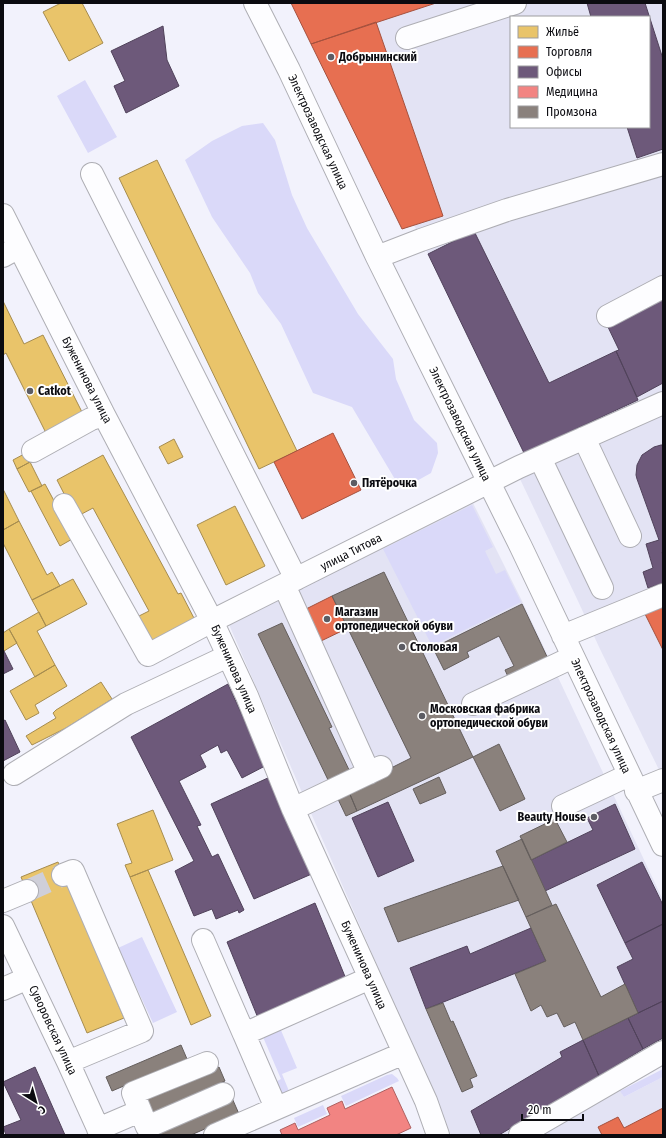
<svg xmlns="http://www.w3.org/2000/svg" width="666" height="1138" font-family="'Fira Sans Condensed',sans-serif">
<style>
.built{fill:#e3e3f4;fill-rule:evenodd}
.green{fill:#dad9f9}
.homes{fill:#e9c46a;stroke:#a68c4f}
.shops{fill:#e76f51;stroke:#a5513e}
.offices{fill:#6d597a;stroke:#50425a}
.health{fill:#f28482;stroke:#ad6060}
.industry{fill:#8a817c;stroke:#645e5c}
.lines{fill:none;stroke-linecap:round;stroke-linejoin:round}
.minor-tunnel{stroke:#cfcfd9;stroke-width:22;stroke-dasharray:22 11;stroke-linecap:butt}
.minor-casing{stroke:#aeaeb4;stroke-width:24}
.minor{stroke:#fdfdff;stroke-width:22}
.poi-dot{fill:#5c5c63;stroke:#fff;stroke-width:1.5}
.labels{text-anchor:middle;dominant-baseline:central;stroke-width:4;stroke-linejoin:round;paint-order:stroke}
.poi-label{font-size:12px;font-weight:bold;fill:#0b0b10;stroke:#fff;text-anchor:start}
.street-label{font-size:12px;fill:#0b0b10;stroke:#fff}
</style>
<rect width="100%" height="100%" fill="#f2f2fc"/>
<path class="built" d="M291,3H663V778L599,647L578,601L520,479L527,476L526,457L524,453L414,225L402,229ZM511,17H649V127H511Z
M473,503L523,603L663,900V1042L505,1135H451L227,620Z
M663,1077V1135H531L617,1084L624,1097Z"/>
<path class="green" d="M85,80L117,137L88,153L57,96Z
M263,123L275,140L292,195L307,228L358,314L393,359L396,379L414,420L437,443L438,453L431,473L404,488L396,481L352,407L313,393L281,324L258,293L250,273L212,217L185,160L212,141L242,126Z
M472,505L493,547L485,551L496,574L505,570L521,602L432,646L383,549Z
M142,937L177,1012L153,1023L118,948Z
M280,1028L297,1068L282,1074L289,1091L286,1093L276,1098L271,1084L281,1079L263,1037Z
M663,1069V1077L624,1097L620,1091Z
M392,1074L397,1078L399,1081L346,1106L341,1096L387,1075Z
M323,1105L327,1114L298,1127L294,1118Z"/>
<path class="homes" d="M61,3H82L103,43L69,61L43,12Z
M157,160L297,451L259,469L119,178Z
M3,301L24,344L43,335L83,414L46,433L6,353L3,355Z
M174,439L183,457L168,464L159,447Z
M26,453L30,462L17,469L13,460Z
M103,455L178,594L181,593L197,624L150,651L133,619L149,611L93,508L76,517L57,480Z
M30,462L42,486L29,492L17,469Z
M45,484L74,538L60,546L31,491Z
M3,489L19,521L3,530Z
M235,506L265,566L226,585L197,525Z
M19,521L47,575L52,572L60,586L32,600L3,543V530Z
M73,579L87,604L46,626L32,600Z
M39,612L46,626L37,631L55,665L35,677L9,629Z
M9,629L17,643L4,651L3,649V633Z
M55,665L67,686L35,705L39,713L26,720L10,691Z
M101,682L112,699L66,728L32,745L26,736L56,718L53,713L56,710Z
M153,810L173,860L130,877L125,865L132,863L117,824Z
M58,862L124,1018L87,1033L21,877Z
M148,870L211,1016L191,1025L130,877Z"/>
<path class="shops" d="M291,3H436L311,44Z
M376,22L443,216L402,229L311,44Z
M333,433L361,490L302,519L274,462Z
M332,596L348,628L321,641L306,609Z
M663,605V650L645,614Z
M663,1108V1135H602L598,1127L618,1117L624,1128Z"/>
<path class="offices" d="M587,3H645L663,59V149L637,158L627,127H649V17H591Z
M163,26L167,60L179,86L126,113L114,86L125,81L111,51Z
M474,231L549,383L616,351L638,400L524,453L428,254Z
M663,298V383L637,397L616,351L619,350L608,327Z
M661,445H663V551L662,552L663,556V583L648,588L643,572L653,568L646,544L659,540L637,479L636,475L637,465L642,455L654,447Z
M3,649L13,669L3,674Z
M228,684L265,766L242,778L227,750L221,753L218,745L200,755L206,767L179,781L201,825L197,826L212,857L218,854L244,910L239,913L238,910L216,919L212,909L194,916L175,871L194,861L131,737Z
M5,720L20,752L3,761V721Z
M270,777L314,873L254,899L211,804Z
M388,802L414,861L378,877L352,818Z
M615,804L635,849L545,891L531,860L593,830L587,818Z
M642,862L663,905V924L625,943L597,885Z
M315,903L346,979L258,1018L227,942Z
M663,924V1001L638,1013L617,967L633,959L625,943Z
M531,928L546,961L426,1009L410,968L467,946L470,954Z
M663,1001V1038L643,1049L628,1018Z
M628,1018L643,1049L599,1076L583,1040Z
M583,1040L599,1076L499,1135H481L471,1111L562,1057L560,1052Z
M35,1067L65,1135H6L3,1127L21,1120L3,1082Z"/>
<path class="health" d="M392,1087L411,1128L396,1135H282L280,1130L295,1123L298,1130L330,1115L327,1108L342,1101L345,1109Z"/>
<path class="industry" d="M384,572L473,757L357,811L349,792L392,771L391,768L411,758L332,596Z
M522,604L550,663L510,681L505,670L514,666L499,636L467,652L469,657L444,670L433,648Z
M282,623L332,727L329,728L351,774L330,784L258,634Z
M499,744L525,799L500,811L473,757Z
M439,777L446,793L420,804L413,789Z
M349,792L357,811L346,816L337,797Z
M555,819L567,842L531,860L520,836Z
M522,839L552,905L526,917L496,851Z
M503,866L519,900L398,942L384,908Z
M556,904L601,997L625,984L638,1013L583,1040L575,1022L564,1027L557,1013L547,1017L541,1005L531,1011L515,974L546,961L526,917Z
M443,1003L451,1022L453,1021L477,1076L470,1079L473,1087L462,1092L426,1009Z
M181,1045L187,1059L112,1091L106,1077Z
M219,1067L225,1081L150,1114L144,1100Z
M232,1098L239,1114L191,1135H151Z"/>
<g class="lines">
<path class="minor-tunnel" d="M27,891L63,875"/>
<defs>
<path id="minor" d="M255,3L289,70L377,257L521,547L663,845
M407,38L515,3
M92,174L296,579
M3,215L104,415L212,621L247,696L293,809L426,1101L438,1135
M3,256L19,247
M377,257L421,240L507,210L663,164
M608,316L663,287
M584,438L630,536
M33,451L91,419L104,415
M540,458L602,588
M64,505L148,655L212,621L489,482L519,467L663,403
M284,585L369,773
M563,636L663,595
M473,704L573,657
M14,774L126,704L228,656
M636,791L663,780
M563,806L629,775
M293,809L381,767
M63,875L73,871L142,1031L68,1062
M3,901L27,891
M3,926L68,1062L101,1135
M203,940L244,1034L370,978
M3,989L28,978
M244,1034L276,1108
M207,1063L133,1093L147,1127L223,1094
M98,1129L140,1111
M215,1135L404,1053
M520,1135L663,1052"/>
</defs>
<use href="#minor" class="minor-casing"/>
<use href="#minor" class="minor"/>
</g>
<g class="poi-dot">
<circle cx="331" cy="57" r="4"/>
<circle cx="30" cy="391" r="4"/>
<circle cx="354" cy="483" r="4"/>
<circle cx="327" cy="619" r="4"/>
<circle cx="402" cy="647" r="4"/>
<circle cx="422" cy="716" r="4"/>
<circle cx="594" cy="817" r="4"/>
</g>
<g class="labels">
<g class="poi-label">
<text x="339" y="57">Добрынинский</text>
<text x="38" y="391">Catkot</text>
<text x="362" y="483">Пятёрочка</text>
<text x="335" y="612">Магазин<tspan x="335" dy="14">ортопедической обуви</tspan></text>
<text x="410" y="647">Столовая</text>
<text x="430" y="709">Московская фабрика<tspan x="430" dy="14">ортопедической обуви</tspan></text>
<text x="586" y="817" text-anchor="end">Beauty House</text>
</g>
<g class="street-label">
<text transform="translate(318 132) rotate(65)">Электрозаводская улица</text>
<text transform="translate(87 380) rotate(63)">Буженинова улица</text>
<text transform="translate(460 424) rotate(64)">Электрозаводская улица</text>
<text transform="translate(351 552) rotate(-27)">улица Титова</text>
<text transform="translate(234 669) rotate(66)">Буженинова улица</text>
<text transform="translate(601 716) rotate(65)">Электрозаводская улица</text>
<text transform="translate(364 965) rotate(66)">Буженинова улица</text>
<text transform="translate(53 1030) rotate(65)">Суворовская улица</text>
</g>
</g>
<rect width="666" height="1138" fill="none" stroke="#0b0b10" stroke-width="8"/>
<rect x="510" y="16" width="140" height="112" fill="#ffffff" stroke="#9d9d9f"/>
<rect x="518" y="26" width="20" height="12" fill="#e9c46a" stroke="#9d9d9f"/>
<text x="546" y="36" font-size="12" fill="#0b0b10">Жильё</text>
<rect x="518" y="46" width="20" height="12" fill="#e76f51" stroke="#9d9d9f"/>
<text x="546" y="56" font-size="12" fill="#0b0b10">Торговля</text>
<rect x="518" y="66" width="20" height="12" fill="#6d597a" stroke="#9d9d9f"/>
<text x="546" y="76" font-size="12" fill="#0b0b10">Офисы</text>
<rect x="518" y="86" width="20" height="12" fill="#f28482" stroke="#9d9d9f"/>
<text x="546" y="96" font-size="12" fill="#0b0b10">Медицина</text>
<rect x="518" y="106" width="20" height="12" fill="#8a817c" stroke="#9d9d9f"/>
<text x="546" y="116" font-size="12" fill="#0b0b10">Промзона</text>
<g transform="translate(36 1102) rotate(143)" stroke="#ffffff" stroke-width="3" paint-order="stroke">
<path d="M0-3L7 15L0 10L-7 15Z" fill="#0b0b10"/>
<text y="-6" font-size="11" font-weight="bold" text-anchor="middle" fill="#0b0b10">С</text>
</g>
<path d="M522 1114v6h61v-6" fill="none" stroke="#0b0b10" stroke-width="2"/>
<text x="528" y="1114" font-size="12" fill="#0b0b10" stroke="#ffffff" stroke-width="3" paint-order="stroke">20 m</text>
</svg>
